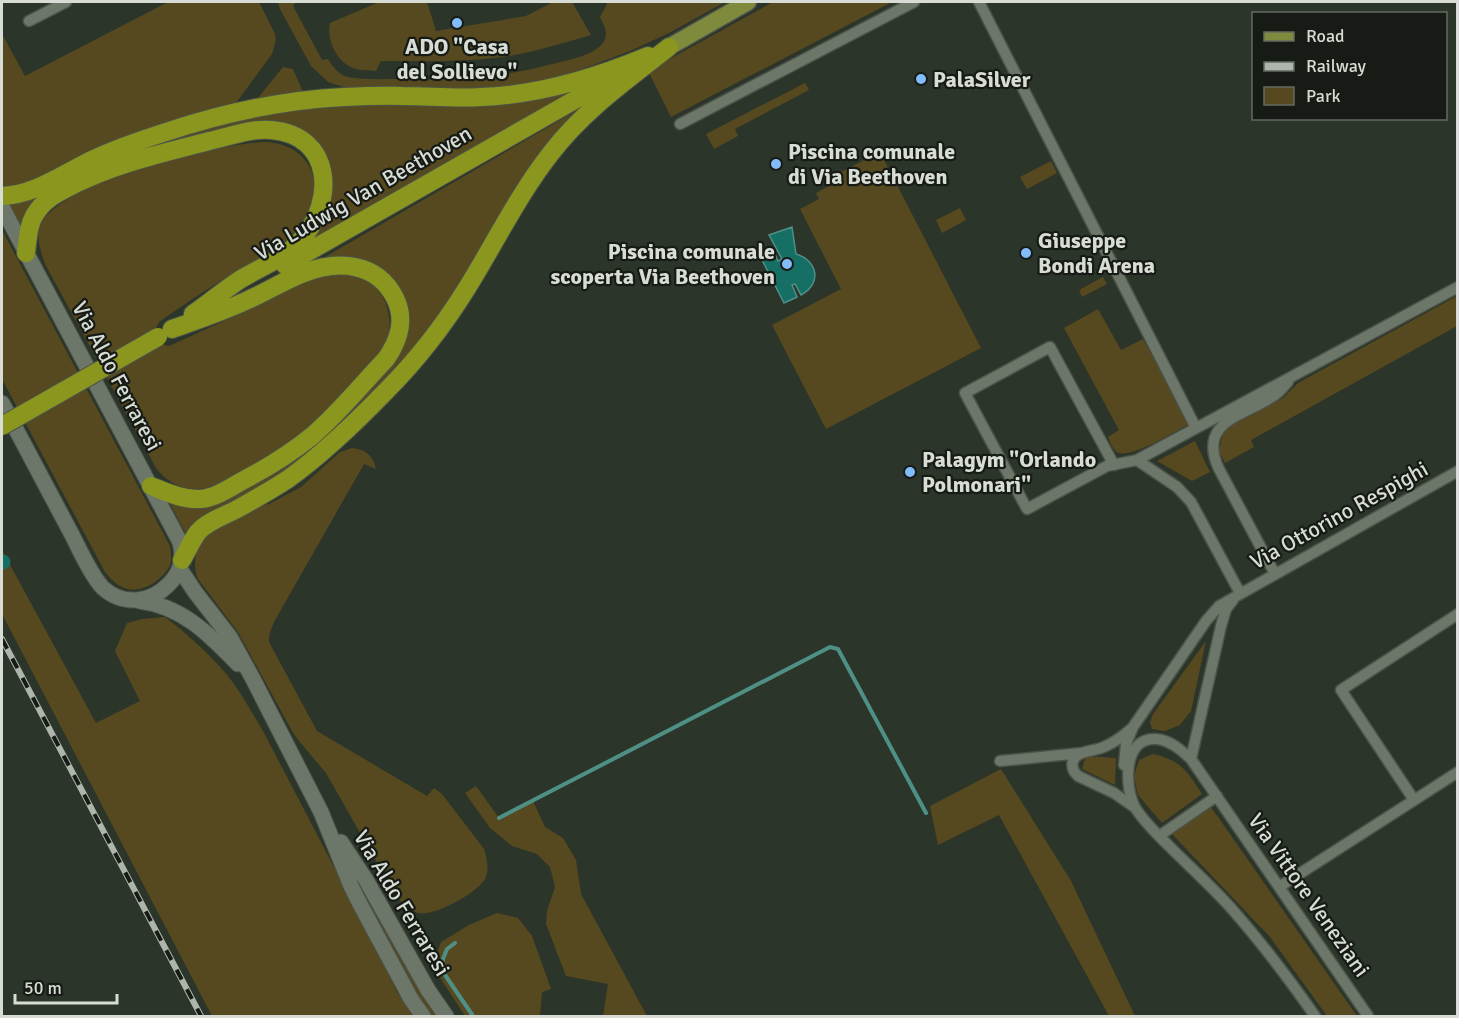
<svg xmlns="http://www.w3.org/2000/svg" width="1459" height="1018" font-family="Signika,sans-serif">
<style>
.green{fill:#564920}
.water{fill:#156f64;stroke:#4f9086;stroke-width:1.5}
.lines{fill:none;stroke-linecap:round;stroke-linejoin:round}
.stream{stroke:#4f9086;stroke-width:4}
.canal{stroke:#156f64;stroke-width:15}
.street-casing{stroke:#4b5348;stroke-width:13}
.secondary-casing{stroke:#4b5348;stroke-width:17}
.primary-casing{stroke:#4b5348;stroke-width:19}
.highway-casing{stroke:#4b5348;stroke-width:20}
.street{stroke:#6c7769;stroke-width:10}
.secondary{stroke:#6c7769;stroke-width:15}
.primary{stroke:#7f8a3c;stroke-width:16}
.highway{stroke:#8b961e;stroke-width:18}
.rail-casing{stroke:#aeb5ac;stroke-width:6}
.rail{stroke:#171b16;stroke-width:4;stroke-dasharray:11;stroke-linecap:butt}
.highway-bridge-casing{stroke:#4b5348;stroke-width:20;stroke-linecap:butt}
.highway-bridge{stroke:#8b961e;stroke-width:18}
.poi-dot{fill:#83bcfb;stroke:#171b16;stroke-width:2}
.labels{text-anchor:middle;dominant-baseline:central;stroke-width:4.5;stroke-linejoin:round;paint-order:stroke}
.poi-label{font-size:22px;font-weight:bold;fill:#d7ddd5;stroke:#171b16;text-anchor:start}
.street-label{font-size:22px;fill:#d7ddd5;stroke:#171b16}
</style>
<rect width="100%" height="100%" fill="#2c3529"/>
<path class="green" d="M168,2H259L275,34L276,40L272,54L231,110L23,189L6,190L2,187V34L25,76Z
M278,2H296L293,6L322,60L328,59C333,67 339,75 348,77C364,80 382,79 398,79C439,80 481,79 522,71C534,69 546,65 557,63C572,59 599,54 605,39C608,31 603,24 600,17L607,4L606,2H725L669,33L630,51L572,73L536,83L503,88L379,90L347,88L337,85L328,82L311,66L280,9Z
M379,2H427L436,31L526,16L553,2H572L591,35C566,42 541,50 515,55C471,63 426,61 381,61L376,71C369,70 362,71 356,69C338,64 326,41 330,23Z
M773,2H892L671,117L648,71Z
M283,67L293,69L305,97L253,104Z
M596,79L310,243L330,185L290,129L95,170L23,229L8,204L109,157L262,113Z
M805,83L809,90L735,129L738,136L714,149L706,134Z
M588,104L450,302L381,388L299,463L188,538L169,502L184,507L195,508L237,491L393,359L404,299L400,288L394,280L378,266L360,258L340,257L313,264Z
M265,142C284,143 301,150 310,168C314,177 315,185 314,195C309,238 264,253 232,274C207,289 183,305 159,322L155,330C158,340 159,344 169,346L237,315L304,279C313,276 321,275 330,275C338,275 346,273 353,275C372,279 385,294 388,312C391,325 390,335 384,347C378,359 366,369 357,378C339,397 322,417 302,433C283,447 264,458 244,470C230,478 216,488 198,489C180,490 166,481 156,468L45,264C40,249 34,234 43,220C55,202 109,175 130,169C149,163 169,160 188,156C213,150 239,143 265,142Z
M880,152L981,348L826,429L772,325L841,289L800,209L819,199L816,193L842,179L839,173Z
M1051,161L1057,173L1027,189L1020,177Z
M960,208L966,220L942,233L936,220Z
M2,230L170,546C171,552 172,559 170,565C164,579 143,593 127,589C117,586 111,579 105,572L2,379Z
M1103,277L1107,284L1082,297L1079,290Z
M1457,296V326L1251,440L1254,447L1225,463L1219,451L1224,430L1283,398L1298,383Z
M1098,309L1121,350L1143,339L1189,424C1176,431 1131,458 1119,453C1113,451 1110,442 1108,437L1119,430L1064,328Z
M1195,441L1210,472L1192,481L1157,461Z
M352,448C365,449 374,456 376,469L364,464L274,622L269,635V642L317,731L427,796L434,788L442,794L484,849C487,858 489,868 486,877C480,892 434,917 418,913C409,910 402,903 396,896L326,773L299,741L292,731L238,632L198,579C192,563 196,549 204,536L252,508L269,504L301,487L340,452Z
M2,550L96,723L140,701L115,651L127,623L142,619L165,617C186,633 204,649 221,668C238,686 250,710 263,731L370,936L397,992L414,1016H212L2,614Z
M1206,641L1191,711L1180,725L1165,731L1152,729L1150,722L1153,714Z
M1153,754C1182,761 1187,771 1202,794L1162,823L1138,795L1134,776L1139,760Z
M1086,756L1116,758L1115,785L1082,769Z
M1001,769L1071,881L1135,1016H1109L999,815L938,845L930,806Z
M476,786L499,818L533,801L545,827L563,838L576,860L581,894L647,1016H603L608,984L566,976L546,924L547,911L555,887L550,867L537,854L512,846L490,828L465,793Z
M1211,807L1357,1016H1327L1270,937L1172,834Z
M362,884L415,983L437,1016H430L417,998L356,888Z
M497,913L518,918L532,936L551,989L542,992L540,1016H465L437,973L434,961L441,942L469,925Z"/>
<path class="water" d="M792,227L796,254C817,260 823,283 801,295L795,284L792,285L797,297L784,303L761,258L774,252L778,261L782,259L769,235Z"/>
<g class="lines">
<path class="stream" d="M499,818L830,647L838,649L926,813
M455,943L447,949L443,959V972L473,1016"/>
<path class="canal" d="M2,562H3"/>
<defs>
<path id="street" d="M979,2L1196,428
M29,21L66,2
M680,124L914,2
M1137,460L1177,487L1191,502L1240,593
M1114,465L1050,347L965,393L1027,509L1107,466L1137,460L1458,287
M1275,574L1219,469C1196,420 1246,416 1275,395C1280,392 1284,386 1288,382
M1131,729C1123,736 1115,742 1106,746C1098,750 1090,750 1082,753C1071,757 1069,768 1078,776L1114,793L1134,807
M1191,759L1221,626L1226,609L1233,600
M1000,761L1081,753
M1124,765L1126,744L1133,727L1206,621L1219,606L1458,471
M1414,800L1341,690L1458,614
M1159,836L1217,796
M1279,887L1458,772
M1315,1016C1289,979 1261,942 1231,908C1212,887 1190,867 1170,847C1158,835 1145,823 1136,809C1124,789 1122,737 1156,739C1170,740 1181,750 1191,759L1368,1016"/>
<path id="secondary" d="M2,207L180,542C184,559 181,572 169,584C151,603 123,606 103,588C91,576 79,548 71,533C48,489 25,446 2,403
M180,569L195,592L230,637L253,679L321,812L351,886L360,904L411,999L423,1016
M139,601C182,606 209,634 238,664
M341,842L366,880L428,990L446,1016"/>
<path id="primary" d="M669,47L748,2"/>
<path id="highway" d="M2,196C35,195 64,173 94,159C117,148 141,140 166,132C223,113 284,100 344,97C364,96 384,95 403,96C429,96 455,99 481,97C538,95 595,78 648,56
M26,253C28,238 28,222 38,210C47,197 62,191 75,184C118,163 163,153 209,141C228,137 251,128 271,130C333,135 336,201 301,240C285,258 261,267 241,279C224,290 209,303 193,314
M285,265L615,77
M151,486C166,492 183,500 200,499C215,498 230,488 242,481C267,468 291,453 312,436C339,413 362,384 386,359C399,340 406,320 395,298C377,262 338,260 304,273C285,280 268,291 250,299C225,311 198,320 172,329
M182,560C187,551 192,540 198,532C209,520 227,515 241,507C257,498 273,489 288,479C323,454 356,422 386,391C417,360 444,325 467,288C495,243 518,195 551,153C584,110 627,80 669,47"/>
</defs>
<use href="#street" class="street-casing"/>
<use href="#secondary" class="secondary-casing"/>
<use href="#primary" class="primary-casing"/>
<use href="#highway" class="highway-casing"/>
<use href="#street" class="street"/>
<use href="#secondary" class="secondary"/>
<use href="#primary" class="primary"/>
<use href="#highway" class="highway"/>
<defs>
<path id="rail" d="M2,639L201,1016"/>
</defs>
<use href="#rail" class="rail-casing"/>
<use href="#rail" class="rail"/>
<defs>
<path id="highway-bridge" d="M2,426L158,337"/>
</defs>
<use href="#highway-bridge" class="highway-bridge-casing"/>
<use href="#highway-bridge" class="highway-bridge"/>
</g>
<g class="poi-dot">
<circle cx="457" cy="23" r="6"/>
<circle cx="921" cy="79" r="6"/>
<circle cx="776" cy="164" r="6"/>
<circle cx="1026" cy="253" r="6"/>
<circle cx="787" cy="264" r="6"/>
<circle cx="910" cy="472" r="6"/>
</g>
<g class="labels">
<g class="poi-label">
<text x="457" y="46" text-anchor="middle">ADO "Casa<tspan x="457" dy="25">del Sollievo"</tspan></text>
<text x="933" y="79">PalaSilver</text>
<text x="788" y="151">Piscina comunale<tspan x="788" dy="25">di Via Beethoven</tspan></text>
<text x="1038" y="240">Giuseppe<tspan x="1038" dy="25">Bondi Arena</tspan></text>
<text x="775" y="251" text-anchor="end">Piscina comunale<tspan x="775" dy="25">scoperta Via Beethoven</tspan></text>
<text x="922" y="459">Palagym "Orlando<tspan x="922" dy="25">Polmonari"</tspan></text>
</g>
<g class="street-label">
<text transform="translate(363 193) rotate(-30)">Via Ludwig Van Beethoven</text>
<text transform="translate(117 376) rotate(62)">Via Aldo Ferraresi</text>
<text transform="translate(1339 515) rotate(-29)">Via Ottorino Respighi</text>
<text transform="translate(1309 895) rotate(55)">Via Vittore Veneziani</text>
<text transform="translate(402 903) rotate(59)">Via Aldo Ferraresi</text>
</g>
</g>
<rect width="1459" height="1018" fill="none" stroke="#d7ddd5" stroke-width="6"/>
<rect x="1252" y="12" width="195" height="108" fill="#171b16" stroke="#646962" stroke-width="1.5"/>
<rect x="1264" y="32" width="30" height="9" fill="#7f8a3c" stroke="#646962" stroke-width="1.5"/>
<text x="1306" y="42" font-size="18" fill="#d7ddd5">Road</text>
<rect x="1264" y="62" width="30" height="9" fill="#aeb5ac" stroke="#646962" stroke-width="1.5"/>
<text x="1306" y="72" font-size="18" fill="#d7ddd5">Railway</text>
<rect x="1264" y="87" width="30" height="18" fill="#564920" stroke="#646962" stroke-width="1.5"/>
<text x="1306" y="102" font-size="18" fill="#d7ddd5">Park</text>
<path d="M15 994v9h102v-9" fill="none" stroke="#d7ddd5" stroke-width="3"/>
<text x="24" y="994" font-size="18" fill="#d7ddd5" stroke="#171b16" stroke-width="4.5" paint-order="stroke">50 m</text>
</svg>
